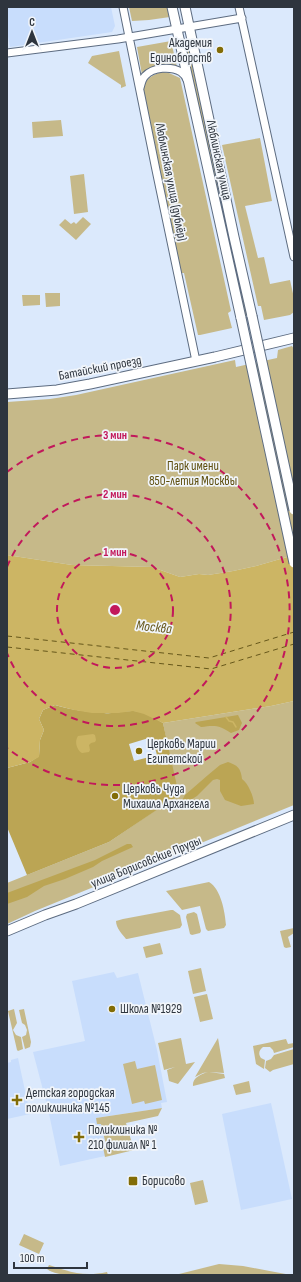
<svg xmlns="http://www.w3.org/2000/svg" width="301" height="1282" font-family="'Sofia Sans Condensed',sans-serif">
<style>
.built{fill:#c8ddfc}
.green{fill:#c6b989}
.forest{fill:#bba554;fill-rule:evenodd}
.water{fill:#ccb564}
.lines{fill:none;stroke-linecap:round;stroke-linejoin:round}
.stream{stroke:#ccb564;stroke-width:1.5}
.ferry{stroke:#66571a;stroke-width:1;stroke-dasharray:5 4;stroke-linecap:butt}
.minor-casing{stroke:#5d6c81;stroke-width:9}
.major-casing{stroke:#5d6c81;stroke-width:11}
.minor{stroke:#fff;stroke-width:7}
.major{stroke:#fff;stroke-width:9}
.major-bridge-casing{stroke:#5d6c81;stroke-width:11;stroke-linecap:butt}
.major-bridge{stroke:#fff;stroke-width:9}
.ring{fill:none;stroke:#c2185b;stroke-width:2;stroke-dasharray:7 5}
.poi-dot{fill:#826c06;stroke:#f1f5fa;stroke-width:1.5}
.labels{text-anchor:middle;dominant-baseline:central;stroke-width:3.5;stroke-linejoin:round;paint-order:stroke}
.poi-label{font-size:13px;fill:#2e353e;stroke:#f1f5fa;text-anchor:start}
.street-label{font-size:13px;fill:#2e353e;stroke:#f1f5fa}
.park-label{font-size:13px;fill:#5d4d0c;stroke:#f1f5fa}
.water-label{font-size:14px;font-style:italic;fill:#66571a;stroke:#f1f5fa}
.centre{fill:#c2185b;stroke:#f1f5fa;stroke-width:2}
.ring-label{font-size:12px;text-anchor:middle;font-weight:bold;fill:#c2185b;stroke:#f1f5fa;stroke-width:3.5;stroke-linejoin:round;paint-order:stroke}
</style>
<rect width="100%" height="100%" fill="#dbe9fc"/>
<path class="built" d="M7,7H111L115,26L112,32L10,47L7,31Z
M114,972L117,978L138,973L157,1050L167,1102L161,1103L162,1108L96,1118L101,1124L102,1130L106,1145L103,1147L105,1156L60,1166L48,1109L33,1052L85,1041L72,981Z
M18,1058L30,1114L7,1119V1063L11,1062V1060Z
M271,1103L292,1199L241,1210L222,1114Z"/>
<path class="green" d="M129,7H168L170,17L149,20L132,21Z
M171,41L177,67L142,75L137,47Z
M184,42H186L188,47L247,315L245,317Z
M119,51L126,86L121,88V85L88,63L92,56Z
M163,72L169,73L180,78L231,311L228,313L232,328L200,335H198L184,273H181L143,86C148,78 153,74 163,72Z
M61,120L63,136L33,138L32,122Z
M260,138L272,201L245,206L258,258L264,257L270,284L290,280L294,298V312L290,315L264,320L261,306H258L222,145Z
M84,174L88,212L74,214L70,176Z
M83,217L91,224L76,240L59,225L65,219L71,224L74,222L76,224Z
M45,293H60V306L46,307Z
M22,295H40V305L23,306Z
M292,346L294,349V555L256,566L233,571L208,575L199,574L180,577L152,567L72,565L7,555V402L50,399L76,395L235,360L236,367L277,358L278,350Z
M294,701V805L35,911L7,924V883L109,842L178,795L163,723L271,706Z
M209,882C221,889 225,912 226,925L224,928L208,931L206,929L200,906L182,910L166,891Z
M171,910H173L180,915L182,925L180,928L127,939H126C122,934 116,928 116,921L123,919Z
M194,912L197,914L201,931L200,933L192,935L190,934L186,917L187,914Z
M294,928V933L288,937L291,947L286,948L284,947L280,931Z
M160,943L163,954L146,958L143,947Z
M201,968L206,991L193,994L188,971Z
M207,994L213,1019L200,1022L194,997Z
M14,1009L17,1023L13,1030L16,1035L21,1037L23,1049L18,1051L17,1050L8,1011Z
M24,1009L31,1042L30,1047L25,1049L22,1037L26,1035L27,1030L25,1025L22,1023L19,1010Z
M181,1038L186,1064L195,1062L178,1084L169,1081L167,1070L175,1067L164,1070L158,1043Z
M218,1038L224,1073L209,1072L224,1074L225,1078L193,1086C192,1078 201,1074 208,1072L203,1073L195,1077Z
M286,1039L288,1044L294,1043V1047L274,1053L273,1050L270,1047H263C259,1050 258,1054 261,1058L265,1060L264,1069L256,1064L253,1046Z
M294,1049V1064L273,1070L270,1072L265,1068L266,1061L271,1059L274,1055Z
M135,1061L137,1069L155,1065L162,1100L145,1104L144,1101L132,1104L123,1064Z
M249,1081L251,1092L236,1095L233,1085Z
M162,1108L158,1116L126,1123L134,1150L105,1157L103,1147L106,1145L101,1124H97L96,1118Z
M203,1180L208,1202L195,1205L190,1183Z
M24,1234L44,1243L39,1254L19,1245Z
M219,1264L243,1266L291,1275H175Z
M49,1265C70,1272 84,1277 107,1272L108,1275C94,1275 57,1278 47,1269Z"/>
<path class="forest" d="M55,705C72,710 87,712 104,713C114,714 123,711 132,711C142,710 155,718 163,723L179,795L109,842L27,875L7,827V768L30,762L39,756L40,740L44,730L39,719L43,710ZM152,737L157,755L134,761L129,744Z
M238,715L242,723L239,730L231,733C219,725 215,725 201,727L195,723L196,722Z
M228,762C237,765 241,768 242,779C248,783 254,797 254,804L241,806L225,800L220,791V780L217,779L213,780L197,796L184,804L179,810L178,808L185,795L208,775L220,765Z
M127,844H131L133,847L102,861L93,867L65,879L44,886L27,897L7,904V893L95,860Z"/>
<path class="water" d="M7,555L72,565L152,567L180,577L199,574L208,575L233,571L256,566L294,555V701L271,706L163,723L144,714L133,711L118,713H92L74,710L55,705L43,710L39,719L44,730L40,740L39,757L30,762L7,768Z
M93,734L95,735L96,740L95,742L91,743L89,745L90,750L89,752L82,753C77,750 74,742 78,736Z"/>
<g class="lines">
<path class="stream" d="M226,717L229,721L233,722L236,727"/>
<path class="ferry" d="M7,636L209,658L294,632
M7,647L211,669L294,644"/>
<defs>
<path id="minor" d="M123,7L156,170L196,361
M239,7L294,257
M7,53L118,39L242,18
M140,88C141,84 142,79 145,76C153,67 171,66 181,72C184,74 186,77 187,80"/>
<path id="major" d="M172,7L241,318
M185,7L234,237L252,316
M7,394L57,390L90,384L215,357L294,338
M7,931L45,915L76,904L294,815"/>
</defs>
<use href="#minor" class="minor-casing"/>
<use href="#major" class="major-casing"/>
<use href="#minor" class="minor"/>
<use href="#major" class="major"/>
<defs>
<path id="major-bridge" d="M252,316L294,510
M241,318L294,563"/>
</defs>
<use href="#major-bridge" class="major-bridge-casing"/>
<use href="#major-bridge" class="major-bridge"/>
</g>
<g class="ring">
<circle cx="115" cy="610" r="58"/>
<path d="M7 567A116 116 0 1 1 7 653"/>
<path d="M7 472A175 175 0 1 1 7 748"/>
</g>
<g class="poi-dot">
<circle cx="220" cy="50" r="4"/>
<circle cx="139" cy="751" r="4"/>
<circle cx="115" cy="796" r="4"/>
<circle cx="112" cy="1009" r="4"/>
<path d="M15 1094h4v4h4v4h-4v4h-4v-4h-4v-4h4z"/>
<path d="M77 1131h4v4h4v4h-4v4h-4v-4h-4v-4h4z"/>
<rect x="128" y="1176" width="10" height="10" rx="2"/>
</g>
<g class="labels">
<g class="poi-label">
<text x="212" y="43" text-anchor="end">Академия<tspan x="212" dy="15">Единоборств</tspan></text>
<text x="147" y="744">Церковь Марии<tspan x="147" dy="15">Египетской</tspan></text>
<text x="123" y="789">Церковь Чуда<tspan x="123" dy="15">Михаила Архангела</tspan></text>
<text x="120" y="1009">Школа №1929</text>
<text x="26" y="1093">Детская городская<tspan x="26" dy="15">поликлиника №145</tspan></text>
<text x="88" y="1130">Поликлиника №<tspan x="88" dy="15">210 филиал № 1</tspan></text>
<text x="142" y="1181">Борисово</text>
</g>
<g class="street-label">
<text transform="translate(219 160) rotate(78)">Люблинская улица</text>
<text transform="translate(171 182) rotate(79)">Люблинская улица (дублёр)</text>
<text transform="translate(100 368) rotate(-11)">Батайский проезд</text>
<text transform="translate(146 862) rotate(-22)">улица Борисовские Пруды</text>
</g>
<g class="park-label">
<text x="193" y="466">Парк имени<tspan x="193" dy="15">850-летия Москвы</tspan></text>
</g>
<g class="water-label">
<text transform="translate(154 627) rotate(6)">Москва</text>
</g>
</g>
<circle cx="115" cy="610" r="6" class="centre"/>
<g class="ring-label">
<text x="115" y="439">3 мин</text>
<text x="115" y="498">2 мин</text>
<text x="115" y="556">1 мин</text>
</g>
<rect width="301" height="1282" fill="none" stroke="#2e353e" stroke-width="16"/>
<g transform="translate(32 32)" stroke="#f1f5fa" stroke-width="3" paint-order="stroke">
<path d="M0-3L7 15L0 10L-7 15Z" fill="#2e353e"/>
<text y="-6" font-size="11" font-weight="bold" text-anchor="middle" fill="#2e353e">С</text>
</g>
<path d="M14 1262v6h73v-6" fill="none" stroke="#2e353e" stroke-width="2"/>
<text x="20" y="1262" font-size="12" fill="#2e353e" stroke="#f1f5fa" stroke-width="3" paint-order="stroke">100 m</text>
</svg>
